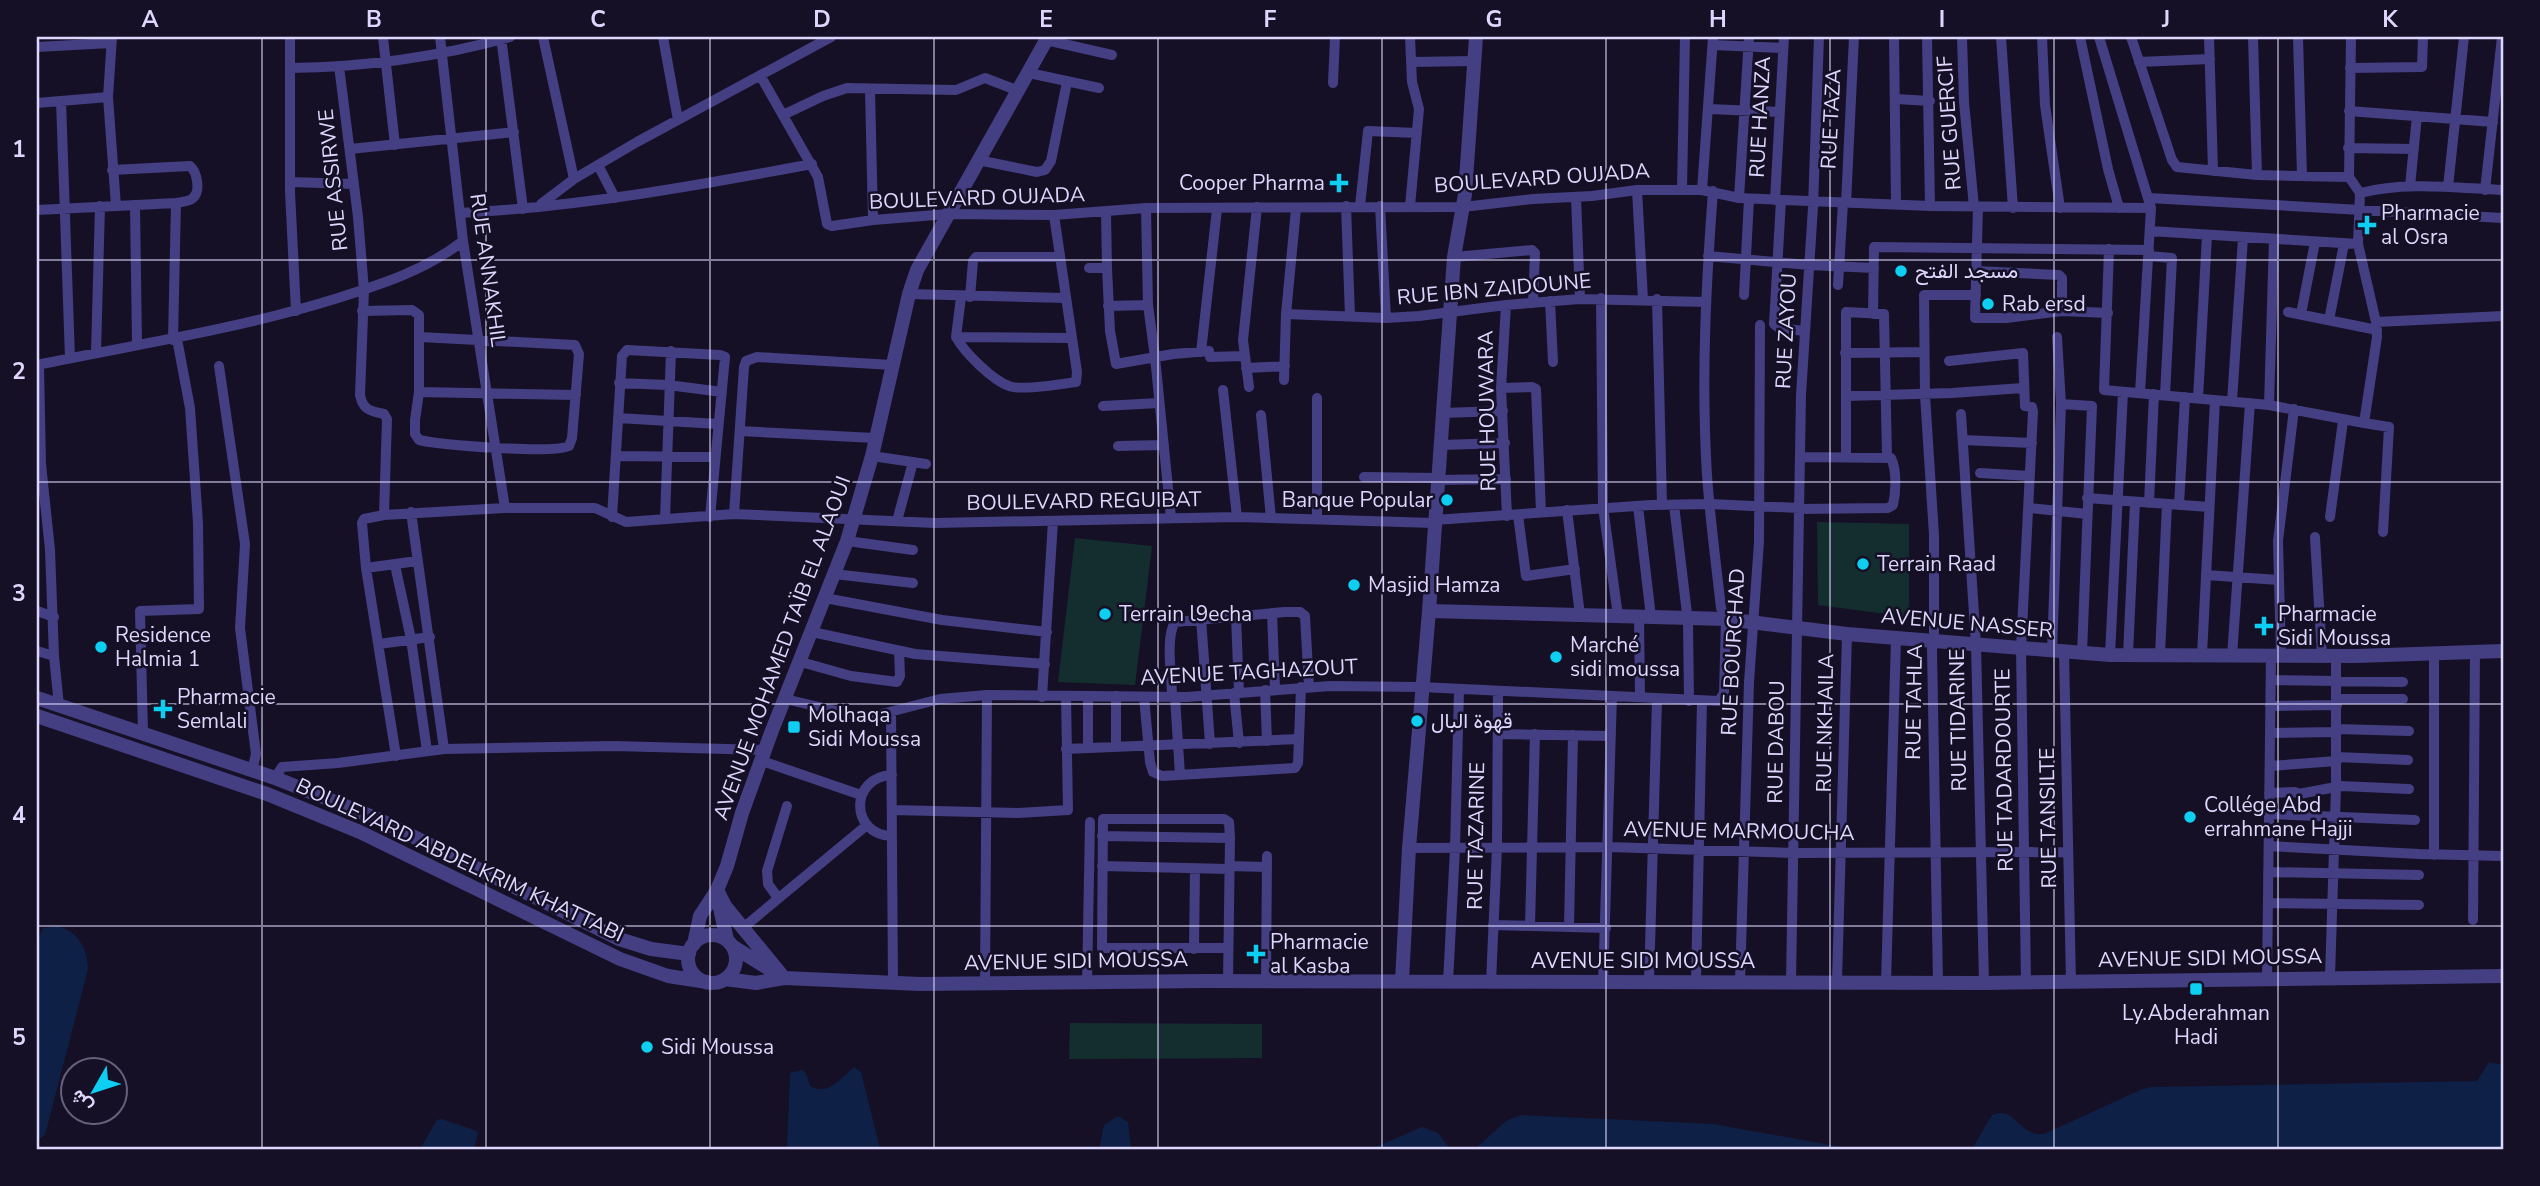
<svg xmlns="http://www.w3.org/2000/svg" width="2540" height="1186" font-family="'Nunito Sans',Vazirmatn,sans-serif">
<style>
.green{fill:#142e2f}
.water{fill:#0f2046}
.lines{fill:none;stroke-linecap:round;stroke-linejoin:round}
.minor{stroke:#443e82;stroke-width:10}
.tertiary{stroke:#443e82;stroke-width:14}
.grid{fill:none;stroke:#ddd7fd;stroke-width:2;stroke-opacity:0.55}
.poi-dot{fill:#0ecef2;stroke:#151025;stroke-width:2.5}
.labels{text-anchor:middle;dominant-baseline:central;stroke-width:5;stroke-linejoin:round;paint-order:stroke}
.street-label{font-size:21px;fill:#ddd7fd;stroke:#151025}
.poi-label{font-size:21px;fill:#ddd7fd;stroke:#151025;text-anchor:start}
.neatline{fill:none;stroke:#ddd7fd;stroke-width:2.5}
.grid-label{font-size:23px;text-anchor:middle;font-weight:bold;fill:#ddd7fd}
</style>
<rect width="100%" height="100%" fill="#151025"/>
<path class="green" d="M1817,522L1909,524V617L1818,605Z
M1075,538L1152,546L1135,685L1058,682Z
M1070,1023L1262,1024V1058L1069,1059Z"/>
<path class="water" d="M58,926C79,933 87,947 88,969L45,1135L37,1140V943L43,928Z
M2489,1062L2503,1065V1149H1972L1992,1115C2016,1105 2017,1136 2044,1134L2140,1090L2152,1087L2477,1081Z
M854,1067L861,1072L880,1149H787L790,1073L802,1070L806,1073L810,1086C827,1097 841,1078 854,1067Z
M1521,1115L1713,1124L1853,1149H1475L1506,1121Z
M1118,1116L1128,1122L1131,1149H1099L1104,1125Z
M441,1119L477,1131L478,1134L474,1149H420L437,1120Z
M1422,1127L1438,1133L1450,1149H1371Z"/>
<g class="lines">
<path class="minor" d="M112,37L108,97L116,206
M290,37V192L296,311
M383,37L395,145
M440,37L463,241L505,508
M501,37L523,209
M543,37L574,179
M663,37L678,120
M1410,37L1412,82L1419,109L1410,206
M1894,37L1896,204
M1927,37L1930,206
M1962,37L1964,102L1974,207
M2001,37L2013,208
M2042,37L2045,105L2060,208
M2080,37L2108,169L2119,208
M2099,37L2151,208L2140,393
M2131,37L2172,160L2177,167L2257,175L2349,177
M2209,37L2213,171
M2253,37L2257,175
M2298,37L2302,176
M2351,37L2349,177L2360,193L2358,244L2376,322L2377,337L2364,423L2389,427L2383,532
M1046,40L1112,55
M1713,45L1783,48
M37,47L111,43
M1411,62L1474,61
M2139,62L2210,59
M339,66L358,217L364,290L360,395C363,410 370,411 384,414L387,419L384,515L505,508H595L626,522L734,514L935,523L1237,517L1434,523
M290,68C364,67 438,57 510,37
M2350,68L2422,67L2423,37
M1029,73L1099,88
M760,75L818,177L827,224L832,226L873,220L948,214L1054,215L1146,208L1463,207L1533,199L1592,196L1637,190H1702L1739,198L1930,206L2151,208
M1333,83L1335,37
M870,90L873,220
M1896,99L1930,101
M61,101L70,358
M37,103L108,97
M1709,109L1780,112
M2349,111L2493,122
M783,115L823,96L847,88L956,90L985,78L1019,91
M2348,148L2414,149
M350,149L514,132
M978,160L1037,172L1045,170L1051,161L1067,82
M598,165L615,198
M290,182L354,184
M2410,186L2417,116
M2448,187L2464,37
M1682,189L1685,37
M1637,190L1643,299
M1702,190L1713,37
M2485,190L2502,37
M2360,193C2406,181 2456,188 2503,190
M1576,197L1580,299
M1739,198L1749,37
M2149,198L2503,218
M1775,200L1784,37
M1781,200L1774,324L1779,328L1804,331
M1846,203L1854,37
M541,204L574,179L637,142L831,37
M135,205L137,344
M1346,206L1350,316
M1360,206L1368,131L1417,133
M1380,206L1386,318
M1978,207L1975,318H2006L2062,311L2108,313
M1146,208L1148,305L1155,357L1171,518
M37,210L176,203C181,202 189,202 193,198C201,191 197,172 190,166L112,170
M460,213C578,207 695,186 812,164
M2150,231L2358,244
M2109,249L2104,390L2269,405L2364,423
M1708,256L1809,265L1874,268
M2149,256L2172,258L2165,395
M1454,257L1532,250L1535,253L1533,303
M1089,268H1107L1106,212
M1107,268L1110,331L1116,364L1173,354L1209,351L1210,357L1244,356
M1976,271L2059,275L2062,278V311
M1838,285L1843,203
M909,294L1065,298
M1744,295L1749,199
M961,297L956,337C964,352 992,380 1009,386C1021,391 1063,384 1076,382L1077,372L1054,215
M970,297L973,261L976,257H1060
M1601,298L1603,507L1618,616
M1657,299L1662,504
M1550,301L1553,362
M1506,305L1501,388L1507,516
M1108,306L1148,305
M362,311L412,310L419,315V392L415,420V434L419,440C441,445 552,454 569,446L572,438L579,354L575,345L420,337
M2288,312L2377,330
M1286,314L1386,318L1419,316L1506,305L1580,299L1705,302
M1873,314L1874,247L2149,250
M2301,314L2315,242
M2329,320L2344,244
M2376,322L2503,316
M956,337L1070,338
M173,340L176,203
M1201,352L1217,209
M96,353L100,206
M1845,353L1924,352
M1949,361L2023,353L2025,406L2032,407L2033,412L2021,649L2026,983
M37,365C138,344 239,329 338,298C382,284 426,270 463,241
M39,365L41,464L50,550L54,656L59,706
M219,366L245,544L240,628L256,754L252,771
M1246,368L1285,366
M1284,380L1286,314L1296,209
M619,383L668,385L722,392
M1249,387L1243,340L1257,207
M1501,388L1532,387L1536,389L1541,512
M1223,390L1237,517
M419,392L576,395
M1847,396L1952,393L2023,388
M1317,398V519
M2198,398L2207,236
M2232,401L2243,238
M2061,404L2092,406L2082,653
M2269,405L2274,239
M1103,406L1159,403
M1442,413L1503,411
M1961,414L1976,645L1984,983
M1261,415L1271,518
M618,418L718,424
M740,431L875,438
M1963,440L2032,443
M1440,445L1505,443
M1118,446L1164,445
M617,456L715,457
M872,456L926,464
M1846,457V312L1884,314L1887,457
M1980,473L2030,476
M1364,477L1437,478
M1437,480L1506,479
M2087,498L2209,507
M2149,503L2154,394
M1674,505L1688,622L1689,701
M2179,505L2185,397
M1638,506L1651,617
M2029,508L2087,514
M1799,509L1888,508L1893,505C1896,492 1897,470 1891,458L1800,457
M1567,510L1580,615
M411,512L444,749
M734,514L744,367L746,361L757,357L892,365
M384,515L364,519L362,523L366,568L396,756
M1518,515L1526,576L1575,569
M612,517L622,356L627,350L720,355L725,357L710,517
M2330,517L2343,421
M665,519L671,351
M1434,520L1651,505L1710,504L1799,508
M897,521L913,462
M2315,537L2322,656
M847,541L913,550
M395,565L411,639L427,751
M366,568L417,561
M834,574L913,583
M2206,575L2279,580
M825,598L942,620L1047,632
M37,611L54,617
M1272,613L1275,689
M1236,616L1239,693
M1639,617L1640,697
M1201,618L1210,744
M812,632L915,654L1045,664
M379,644L430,637
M37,651L54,656
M2052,651L2061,404L2057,337
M2064,652L2071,983
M2110,655L2123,392
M2128,655L2135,502
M2160,655L2167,504
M2202,655L2215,400
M2281,655L2278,541L2294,409
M2232,656L2250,403
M801,662L851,676L897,682L900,676L899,651
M2271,680L2403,682
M1265,690L1267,741
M1234,693L1239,743
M1088,696V748
M1042,697L1053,521
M1144,697L1150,762L1153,772L1162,776L1295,768L1298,763L1299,739
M1172,697C1172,677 1165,638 1175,622L1285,612H1300L1305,616L1309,687
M1175,697L1180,775
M785,699L866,718L940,699L987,695L1187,697L1330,686L1421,687L1719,701L1724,693L1726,619L1721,608C1716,563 1710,519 1707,475C1701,380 1706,285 1713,191
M2337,699H2403
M2270,706L2337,705
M891,712L893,983
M2337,729L2409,731
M143,733L140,611L199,609L198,523L190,408L177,339
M2270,733L2337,732
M1498,734L1611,736
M1116,747V696
M1066,749L1299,739L1301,687
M2337,757L2408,760
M762,761L861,795
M2270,766L2337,761
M892,775C849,777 850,835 892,836
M275,778L282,767L338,763L444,749L614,746L765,750
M2269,793L2295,792L2299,794L2341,786L2409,789
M893,810L1018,813L1068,810L1066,696
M2269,814L2415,820
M1102,836L1230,838
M2269,846L2419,854L2503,856
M1409,848L1609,847L1794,853L2068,852
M2434,855V653
M1102,866L1229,869
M1229,866L1267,867
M2268,872L2419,875
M778,898L768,884L767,871L787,806
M2268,903L2419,905
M2473,920L2475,651
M1493,925L1606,928
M1530,926L1535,734
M744,927L867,825
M1569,927L1573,735
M1194,949L1195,869
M2330,977L2336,787V656
M2267,978L2271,656
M1228,981L1230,838L1229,822L1224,819H1103L1102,948H1228
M1266,981L1267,856
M1837,981L1847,634
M1448,982L1455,849L1459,690
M1491,982L1497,848L1498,691
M1696,982L1702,701
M1740,982L1749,682L1759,542L1760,325
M1791,982L1801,395L1813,207L1819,37
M1886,982L1896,638
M1087,983L1090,822
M1603,983L1612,696
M1649,983L1657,699
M1938,983L1932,649L1934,641V535L1925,395L1924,295H1976
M985,984L987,695"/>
<path class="tertiary" d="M1429,611L1726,619L1847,634L2110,655L2356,656L2503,651
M37,698L275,778L378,819L619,939L651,949L689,954
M37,716L267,794L360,832L620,959L668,976L707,982
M717,890L725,906L784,978
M718,899L727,940
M688 959a24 24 0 1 1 48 0a24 24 0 1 1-48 0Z
M694,944L700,916L717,890L727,866L742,813L771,733L847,541L872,456L909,294L917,270L1048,37
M732,946L774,972
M725,979L756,983L784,978L920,984L1204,981L1984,983L2503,976
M1402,981L1409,848L1429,611L1454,257L1465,194L1476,37"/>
</g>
<path class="grid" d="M262,37V1149M486,37V1149M710,37V1149M934,37V1149M1158,37V1149M1382,37V1149M1606,37V1149M1830,37V1149M2054,37V1149M2278,37V1149M37,260H2503M37,482H2503M37,704H2503M37,926H2503"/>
<g class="poi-dot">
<path d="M1335.5 172.5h7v7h7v7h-7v7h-7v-7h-7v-7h7z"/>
<path d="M2363.5 214.5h7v7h7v7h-7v7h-7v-7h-7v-7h7z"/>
<circle cx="1901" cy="271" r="7"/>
<circle cx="1988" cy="304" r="7"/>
<circle cx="1447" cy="500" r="7"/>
<circle cx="1863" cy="564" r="7"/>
<circle cx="1354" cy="585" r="7"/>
<circle cx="1105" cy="614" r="7"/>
<path d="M2260.5 615.5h7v7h7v7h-7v7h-7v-7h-7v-7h7z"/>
<circle cx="101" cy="647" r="7"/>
<circle cx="1556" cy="657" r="7"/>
<path d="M159.5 698.5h7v7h7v7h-7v7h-7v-7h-7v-7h7z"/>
<circle cx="1417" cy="721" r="7"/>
<rect x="787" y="720" width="14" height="14" rx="3.5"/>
<circle cx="2190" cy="817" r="7"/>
<path d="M1252.5 943.5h7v7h7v7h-7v7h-7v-7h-7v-7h7z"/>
<rect x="2189" y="982" width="14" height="14" rx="3.5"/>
<circle cx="647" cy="1047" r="7"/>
</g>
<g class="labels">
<g class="street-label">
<text transform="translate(1760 117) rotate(-87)">RUE HANZA</text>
<text transform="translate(1831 119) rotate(-87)">RUE TAZA</text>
<text transform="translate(1949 123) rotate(-94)">RUE GUERCIF</text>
<text transform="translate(1542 178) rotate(-4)">BOULEVARD OUJADA</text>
<text transform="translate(333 180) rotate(-96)">RUE ASSIRWE</text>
<text transform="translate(977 198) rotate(-2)">BOULEVARD OUJADA</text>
<text transform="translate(488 270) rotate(82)">RUE ANNAKHIL</text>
<text transform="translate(1494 289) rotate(-5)">RUE IBN ZAIDOUNE</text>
<text transform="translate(1786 331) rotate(-87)">RUE ZAYOU</text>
<text transform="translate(1487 411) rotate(-91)">RUE HOUWARA</text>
<text transform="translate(1084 501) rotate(-1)">BOULEVARD REGUIBAT</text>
<text transform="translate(1967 623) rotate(5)">AVENUE NASSER</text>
<text transform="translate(782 648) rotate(-70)">AVENUE MOHAMED TAÏB EL ALAOUI</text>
<text transform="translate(1733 652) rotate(-87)">RUE BOURCHAD</text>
<text transform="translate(1249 672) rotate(-3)">AVENUE TAGHAZOUT</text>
<text transform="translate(1914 702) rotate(-89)">RUE TAHLA</text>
<text transform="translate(1958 720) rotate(-91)">RUE TIDARINE</text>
<text transform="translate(1825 723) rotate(-89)">RUE NKHAILA</text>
<text transform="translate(1776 742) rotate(-89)">RUE DABOU</text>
<text transform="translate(2004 770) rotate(-91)">RUE TADARDOURTE</text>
<text transform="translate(2048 818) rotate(-91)">RUE TANSILTE</text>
<text transform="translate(1739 831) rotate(1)">AVENUE MARMOUCHA</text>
<text transform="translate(1476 836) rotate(-89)">RUE TAZARINE</text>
<text transform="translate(460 860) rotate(25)">BOULEVARD ABDELKRIM KHATTABI</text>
<text transform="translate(2210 958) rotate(-1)">AVENUE SIDI MOUSSA</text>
<text transform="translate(1076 961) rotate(-1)">AVENUE SIDI MOUSSA</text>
<text x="1643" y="961">AVENUE SIDI MOUSSA</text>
</g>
<g class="poi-label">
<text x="1325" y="183" text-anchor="end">Cooper Pharma</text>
<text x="2381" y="213">Pharmacie<tspan x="2381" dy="24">al Osra</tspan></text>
<text x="1915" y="271">مسجد الفتح</text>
<text x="2002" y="304">Rab ersd</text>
<text x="1433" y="500" text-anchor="end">Banque Popular</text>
<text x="1877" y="564">Terrain Raad</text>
<text x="1368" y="585">Masjid Hamza</text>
<text x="1119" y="614">Terrain l9echa</text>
<text x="2278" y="614">Pharmacie<tspan x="2278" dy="24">Sidi Moussa</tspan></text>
<text x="115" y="635">Residence<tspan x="115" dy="24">Halmia 1</tspan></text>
<text x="1570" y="645">Marché<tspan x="1570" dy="24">sidi moussa</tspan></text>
<text x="177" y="697">Pharmacie<tspan x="177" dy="24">Semlali</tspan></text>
<text x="808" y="715">Molhaqa<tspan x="808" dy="24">Sidi Moussa</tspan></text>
<text x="1431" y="721">قهوة البال</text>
<text x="2204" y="805">Collége Abd<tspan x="2204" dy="24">errahmane Hajji</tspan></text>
<text x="1270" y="942">Pharmacie<tspan x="1270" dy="24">al Kasba</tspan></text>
<text x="2196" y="1013" text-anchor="middle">Ly.Abderahman<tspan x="2196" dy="24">Hadi</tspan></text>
<text x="661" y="1047">Sidi Moussa</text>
</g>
</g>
<rect width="2540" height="1186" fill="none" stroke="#151025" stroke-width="77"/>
<g transform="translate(94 1091) rotate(231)"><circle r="33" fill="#151025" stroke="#65607b" stroke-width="2"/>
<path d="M0-5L12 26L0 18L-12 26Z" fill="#0ecef2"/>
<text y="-10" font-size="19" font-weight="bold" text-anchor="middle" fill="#ddd7fd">ش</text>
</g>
<rect x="38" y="38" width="2464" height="1110" class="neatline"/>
<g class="grid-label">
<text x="150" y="27">A</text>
<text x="374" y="27">B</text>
<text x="598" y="27">C</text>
<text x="822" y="27">D</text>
<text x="1046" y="27">E</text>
<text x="1270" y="27">F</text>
<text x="1494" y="27">G</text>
<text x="1718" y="27">H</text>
<text x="1942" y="27">I</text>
<text x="2166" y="27">J</text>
<text x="2390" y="27">K</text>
<text x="19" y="157">1</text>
<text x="19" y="379">2</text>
<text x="19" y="601">3</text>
<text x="19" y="823">4</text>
<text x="19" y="1045">5</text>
</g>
</svg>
